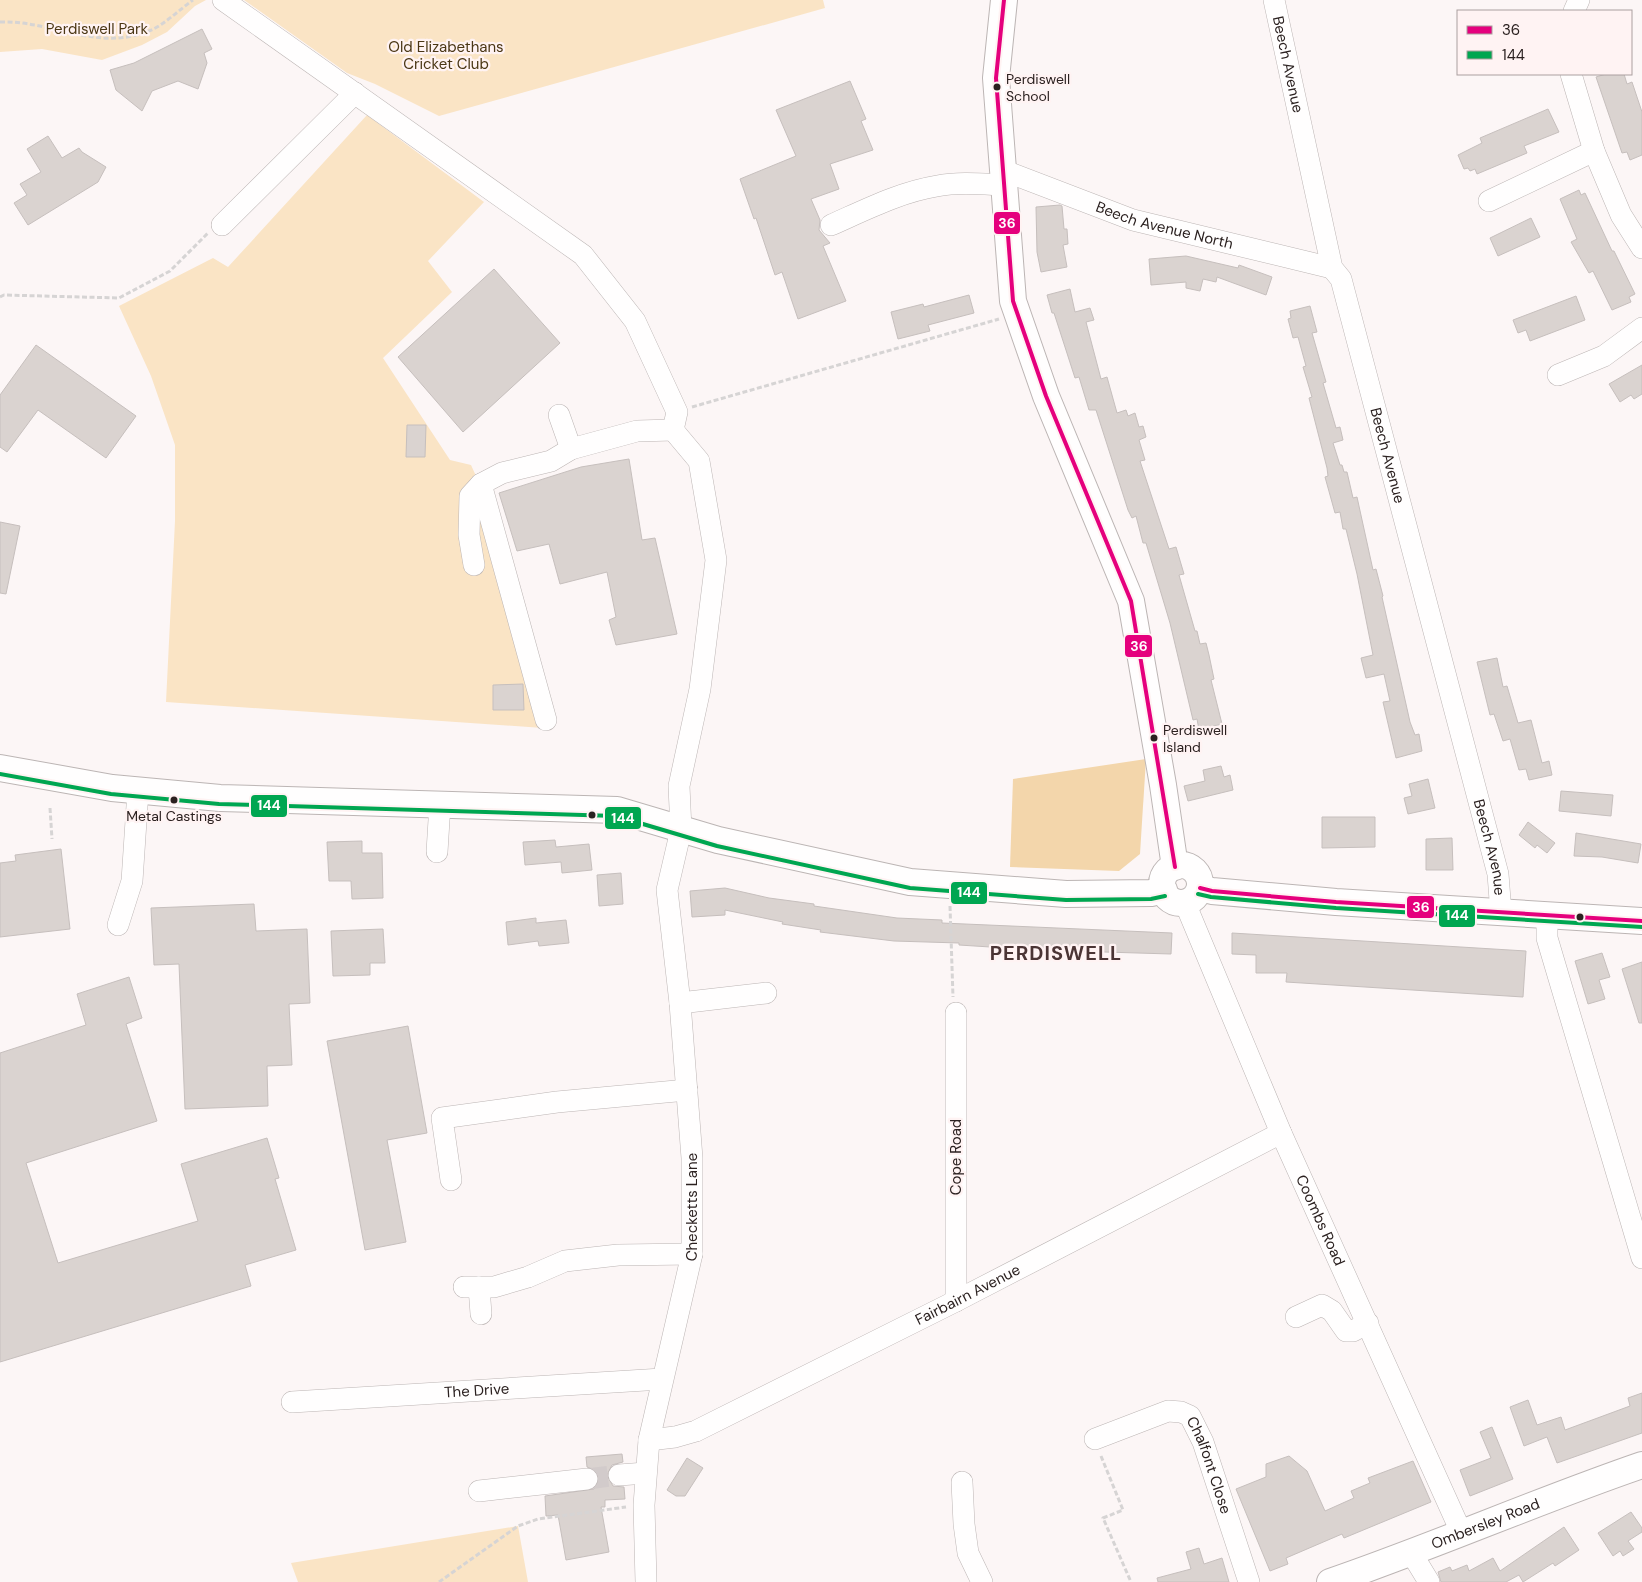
<svg xmlns="http://www.w3.org/2000/svg" width="1642" height="1582" font-family="'DM Sans',sans-serif">
<style>
.green{fill:#fae4c5}
.forest{fill:#f3d6ab}
.building{fill:#dad3d0;stroke:#c6bfbd}
.lines{fill:none;stroke-linecap:round;stroke-linejoin:round}
.minor-tunnel{stroke:#d2cbcb;stroke-width:21;stroke-dasharray:21 11;stroke-linecap:butt}
.minor-casing{stroke:#bcb5b4;stroke-width:22}
.major-casing{stroke:#bcb5b4;stroke-width:28}
.path{stroke:#d6d4d4;stroke-width:3;stroke-dasharray:5 2.5;stroke-linecap:butt}
.minor{stroke:#fffefe;stroke-width:21}
.major{stroke:#fffefe;stroke-width:26}
.bus-1-casing{stroke:#fff3f3;stroke-width:8}
.bus-2-casing{stroke:#fff3f3;stroke-width:8}
.bus-1{stroke:#e5007d;stroke-width:4}
.bus-2{stroke:#00a651;stroke-width:4}
.bus-dot{fill:#2b2120;stroke:#fff3f3;stroke-width:2}
.labels{text-anchor:middle;dominant-baseline:central;stroke-width:4.5;stroke-linejoin:round;paint-order:stroke}
.bus-label{font-size:14px;fill:#2b2120;stroke:#fff3f3;text-anchor:start}
.park-label{font-size:15px;fill:#4b3715;stroke:#fff3f3}
.street-label{font-size:15px;fill:#2b2120;stroke:#fff3f3}
.district-label{font-size:20px;font-weight:bold;letter-spacing:1px;fill:#4b3535;stroke:#fff3f3}
.line-badge{stroke:#fff3f3;stroke-width:2}
.badge-label{font-size:14px;text-anchor:middle;font-weight:bold;fill:#fff}
</style>
<rect width="100%" height="100%" fill="#fcf6f6"/>
<path class="green" d="M0,0H206L195,6L167,32L142,45L102,60L42,49L0,52Z
M244,0H823L825,8L439,116L375,84L347,73Z
M367,115L484,202L428,261L452,292L383,358L450,460L471,465L476,476L543,728L166,702L175,521V445L151,376L119,306L213,258L228,267Z
M518,1526L528,1582H298L291,1563Z"/>
<path class="forest" d="M1146,759L1140,854L1119,871L1010,867L1013,779Z"/>
<path class="building" d="M202,29L212,49L204,53L207,63L198,89L178,81L152,91L142,111L116,90L110,70L134,63Z
M1606,74H1624L1627,84L1632,82L1642,112V155L1630,160L1627,152L1622,153L1596,77Z
M850,81L866,119L861,121L873,150L830,164L839,189L811,199L820,220L819,230L830,243L823,246L846,301L798,319L782,272L775,275L756,218L754,219L740,179L796,156L776,110Z
M1548,109L1559,132L1524,146L1527,153L1477,174L1475,169L1470,171L1468,168L1464,169L1458,155L1482,143L1480,138Z
M48,136L62,158L79,148L82,152L106,167L98,182L28,225L14,203L27,195L20,184L41,172L27,149Z
M1579,190L1581,195L1585,193L1612,251H1614L1635,294L1629,297L1631,302L1612,310L1593,271L1589,273L1571,242L1577,239L1560,199Z
M1060,205L1062,206L1064,229H1067L1068,244L1063,245L1067,267L1041,272L1037,252L1036,207Z
M1531,218L1540,237L1498,256L1490,238Z
M1186,256L1238,268L1239,265L1272,277L1266,295L1217,277L1216,282L1203,279L1200,291L1186,288V282L1151,285L1149,259Z
M494,269L560,343L463,432L398,357Z
M1070,289L1075,312L1090,308L1094,320L1086,322L1101,379L1107,377L1117,413L1126,410L1128,416L1135,413L1139,427L1143,426L1146,437L1139,440L1145,460L1140,461L1169,549L1176,547L1184,574L1179,575L1195,631H1197L1200,644L1206,643L1209,655L1214,679L1211,680L1222,724L1199,730L1197,719L1193,720L1170,623L1146,543H1143L1136,516L1132,518L1128,510L1096,410H1089L1079,377L1075,378L1054,313H1052L1047,295Z
M969,295L974,313L928,325L930,331L898,339L891,312L923,304L924,307Z
M1576,296L1585,320L1530,341L1526,330L1518,333L1513,320Z
M1310,306L1317,332L1312,333L1326,382L1323,383L1336,428L1340,427L1343,440L1333,443L1340,465H1342L1344,472H1347L1353,498L1357,497L1373,570L1376,569L1383,596L1382,597L1410,722L1415,735L1419,734L1422,751L1396,758L1383,702L1390,701L1384,674L1366,678L1361,658L1373,655L1357,574L1346,529H1343L1340,512L1335,513L1325,477L1328,476L1327,468L1309,398L1312,397L1303,367L1306,366L1298,337L1293,338L1288,319L1291,318L1290,311Z
M36,345L136,416L106,458L38,410L7,452L0,447V395Z
M1642,365V394L1634,399L1631,395L1620,402L1609,384Z
M407,425H426L425,457H406Z
M629,459L642,540L655,538L677,634L616,645L609,620L616,617L607,572L560,584L549,544L517,551L499,493L581,467Z
M0,522L20,526L6,594L0,593Z
M1497,658L1503,687L1507,686L1518,723L1531,720L1542,763L1549,761L1552,775L1529,780L1526,769L1519,770L1510,739L1503,741L1494,714L1490,715L1477,662Z
M523,684L524,710H493V685Z
M1221,766L1224,777L1230,775L1233,790L1188,801L1184,786L1205,781L1203,770Z
M1428,779L1435,808L1408,814L1404,798L1412,796L1409,784Z
M1561,791L1613,795L1611,816L1559,811Z
M1322,817H1375V847L1322,848Z
M1528,822L1555,843L1547,853L1537,845L1535,848L1519,835Z
M1576,833L1641,844L1638,863L1602,857L1574,856Z
M1452,838L1453,870H1426V839Z
M555,840L556,847L589,844L592,870L562,873L561,862L525,865L523,842Z
M362,841V853H382L383,898L352,899L351,881H329L327,842Z
M61,849L70,929L0,937V863L16,861L15,855Z
M621,873L623,904L599,906L597,875Z
M725,888L769,898L814,904V906L897,918L942,920V923L1172,933L1171,954L1037,950L959,945V943L894,941L820,932L821,930L782,924L783,922L725,910V915L692,917L690,891Z
M254,904L256,931L307,929L310,1003L289,1004L292,1065L267,1066L268,1106L185,1109L179,964L154,965L151,908Z
M536,918V923L566,920L569,943L539,946L538,941L508,945L506,922Z
M383,929L385,963H370V975L333,976L331,931Z
M1232,933L1526,951L1523,997L1286,982L1287,973H1256V955L1232,954Z
M1602,953L1610,977L1599,980L1605,999L1588,1004L1575,961Z
M1642,962V1023H1639L1622,969Z
M129,977L142,1018L126,1024L157,1121L26,1163L58,1263L198,1221L181,1164L267,1138L279,1178L275,1179L296,1250L245,1265L251,1286L0,1362V1053L86,1025L77,994Z
M408,1026L427,1133L387,1140L406,1242L365,1250L327,1041Z
M1642,1393V1433L1557,1463L1547,1437L1524,1446L1510,1407L1528,1400L1537,1425L1561,1417L1565,1430L1630,1406L1628,1398Z
M1492,1427L1513,1479L1470,1496L1460,1470L1491,1458L1480,1432Z
M622,1454L623,1462L612,1465L607,1475L613,1486L624,1487L625,1499L605,1500V1507H601L609,1552L566,1560L558,1515L546,1516L545,1496L594,1489L598,1484L599,1477L597,1471L587,1467L586,1457Z
M1289,1456L1307,1471L1325,1511L1354,1498L1351,1491L1370,1483L1368,1478L1413,1461L1431,1502L1344,1538L1342,1534L1286,1558L1288,1564L1270,1571L1236,1489L1266,1477V1464Z
M687,1458L703,1468L685,1496H676L667,1490Z
M1631,1512L1642,1528V1532L1628,1541L1634,1549L1623,1556L1620,1551L1613,1556L1598,1533Z
M1564,1527L1579,1550L1555,1566L1553,1563L1523,1582L1519,1575L1506,1582H1441L1438,1572L1450,1567L1452,1571L1467,1565L1469,1571L1493,1558L1500,1571Z
M1199,1548L1204,1564L1222,1558L1229,1582H1158L1157,1578L1191,1569L1186,1552Z"/>
<g class="lines">
<path class="minor-tunnel" d="M587,1479L619,1475"/>
<defs>
<g id="minor">
<path d="M223,0L583,255L635,321L677,412L673,430"/>
<path id="s1" d="M1274,0L1332,268L1341,279L1498,874L1501,913"/>
<path d="M1574,11L1579,0"/>
<path d="M1571,74L1594,151L1621,215L1642,248"/>
<path id="s2" d="M1002,170L1133,220L1332,268"/>
<path d="M1489,201L1594,151"/>
<path d="M222,225L355,93"/>
<path d="M831,225C865,210 900,192 937,186C959,182 981,184 1003,185"/>
<path d="M1558,375L1604,356L1642,328"/>
<path d="M559,415L571,449L637,431L673,430"/>
<path d="M481,484L546,720"/>
<path d="M474,565L469,535L470,496L481,484L502,473L551,461L571,449"/>
<path d="M437,852L440,804"/>
<path id="s3" d="M1185,903L1281,1133L1462,1534"/>
<path d="M1547,916V938L1642,1258"/>
<path d="M118,925L132,881L138,791"/>
<path d="M680,1003L766,993"/>
<path d="M956,1013V1301"/>
<path d="M451,1180L442,1118L557,1102L687,1090"/>
<path d="M464,1287H494L528,1277L565,1261L618,1255L692,1254"/>
<path d="M479,1287L481,1314"/>
<path d="M1296,1317L1322,1305L1332,1311L1346,1331H1353L1368,1323"/>
<path id="s4" d="M292,1402L662,1379"/>
<path id="s5" d="M1095,1439L1168,1411L1181,1412L1190,1416L1203,1442L1249,1582"/>
<path id="s6" d="M649,1440L675,1437L696,1431L956,1301L1281,1133"/>
<path d="M619,1475L646,1473"/>
<path d="M962,1482L964,1524L968,1553L982,1582"/>
<path d="M479,1491L587,1479"/>
<path d="M1412,1554L1429,1582"/>
<path id="s7" d="M646,1582L644,1505L649,1440L692,1254V1158L680,1003L667,890L681,830L679,786L700,689L716,560L699,461L673,430"/>
</g>
<g id="major">
<path d="M1004,0L996,78L1013,301L1046,396L1131,601L1163,785L1175,867"/>
<path d="M0,768L112,788L220,798L617,810L718,840L910,882L1066,894L1151,893L1164,890"/>
<circle cx="1181" cy="884" r="19"/>
<path d="M1200,888L1212,891L1336,902L1642,921"/>
<path id="s8" d="M1330,1582C1435,1546 1537,1501 1642,1465"/>
</g>
</defs>
<use href="#minor" class="minor-casing"/>
<use href="#major" class="major-casing"/>
<path class="path" d="M0,22C51,20 97,52 149,31C164,25 179,10 193,0
M0,297L4,295L119,298L170,271L208,233
M692,407L999,319
M50,808L52,839
M950,906L953,997
M1101,1456L1123,1510L1103,1518L1131,1582
M439,1582L518,1526L538,1519L626,1507"/>
<use href="#minor" class="minor"/>
<use href="#major" class="major"/>
<defs>
<path id="bus-1" d="M1004,0L996,78L1013,301L1046,396L1131,601L1175,867
M1200,888L1212,891L1336,902L1642,921"/>
<path id="bus-2" d="M0,774L111,794L219,804L616,816L717,846L910,888L1066,900L1151,899L1165,896
M1198,894L1211,897L1336,908L1642,927"/>
</defs>
<use href="#bus-1" class="bus-1-casing"/>
<use href="#bus-2" class="bus-2-casing"/>
<use href="#bus-1" class="bus-1"/>
<use href="#bus-2" class="bus-2"/>
</g>
<g class="bus-dot">
<circle cx="997" cy="87" r="4.5"/>
<circle cx="1154" cy="738" r="4.5"/>
<circle cx="174" cy="800" r="4.5"/>
<circle cx="592" cy="815" r="4.5"/>
<circle cx="1580" cy="917" r="4.5"/>
</g>
<g class="labels">
<g class="bus-label">
<text x="1006" y="79">Perdiswell<tspan x="1006" dy="17">School</tspan></text>
<text x="1163" y="730">Perdiswell<tspan x="1163" dy="17">Island</tspan></text>
<text x="174" y="816" text-anchor="middle">Metal Castings</text>
</g>
<g class="park-label">
<text x="97" y="29">Perdiswell Park</text>
<text x="446" y="47">Old Elizabethans<tspan x="446" dy="17">Cricket Club</tspan></text>
</g>
<g class="street-label">
<text stroke="none"><textPath href="#s1" startOffset="66">Beech Avenue</textPath></text>
<text stroke="none"><textPath href="#s2" startOffset="172">Beech Avenue North</textPath></text>
<text stroke="none"><textPath href="#s1" startOffset="471">Beech Avenue</textPath></text>
<text stroke="none"><textPath href="#s1" startOffset="876">Beech Avenue</textPath></text>
<text transform="translate(956 1157) rotate(-90)">Cope Road</text>
<text stroke="none"><textPath href="#s7" startOffset="380">Checketts Lane</textPath></text>
<text stroke="none"><textPath href="#s3" startOffset="345">Coombs Road</textPath></text>
<text stroke="none"><textPath href="#s6" startOffset="352">Fairbairn Avenue</textPath></text>
<text stroke="none"><textPath href="#s4" startOffset="185">The Drive</textPath></text>
<text stroke="none"><textPath href="#s5" startOffset="154">Chalfont Close</textPath></text>
<text stroke="none"><textPath href="#s8" startOffset="166">Ombersley Road</textPath></text>
</g>
<g class="district-label">
<text x="1056" y="953">PERDISWELL</text>
</g>
</g>
<g class="line-badge">
<rect x="993" y="211" width="28" height="24" rx="5" fill="#e5007d"/>
<rect x="1124" y="634" width="29" height="24" rx="5" fill="#e5007d"/>
<rect x="250" y="794" width="38" height="24" rx="5" fill="#00a651"/>
<rect x="604" y="806" width="38" height="24" rx="5" fill="#00a651"/>
<rect x="950" y="881" width="38" height="24" rx="5" fill="#00a651"/>
<rect x="1406" y="895" width="29" height="24" rx="5" fill="#e5007d"/>
<rect x="1438" y="904" width="38" height="24" rx="5" fill="#00a651"/>
</g>
<g class="badge-label">
<text x="1007" y="228">36</text>
<text x="1139" y="651">36</text>
<text x="269" y="810">144</text>
<text x="623" y="823">144</text>
<text x="969" y="897">144</text>
<text x="1421" y="912">36</text>
<text x="1457" y="920">144</text>
</g>
<rect x="1457" y="10" width="175" height="65" fill="#fff3f3" stroke="#aa9f9f"/>
<rect x="1467" y="26" width="25" height="8" fill="#e5007d" stroke="#aa9f9f"/>
<text x="1502" y="35" font-size="15" fill="#2b2120">36</text>
<rect x="1467" y="51" width="25" height="8" fill="#00a651" stroke="#aa9f9f"/>
<text x="1502" y="60" font-size="15" fill="#2b2120">144</text>
</svg>
